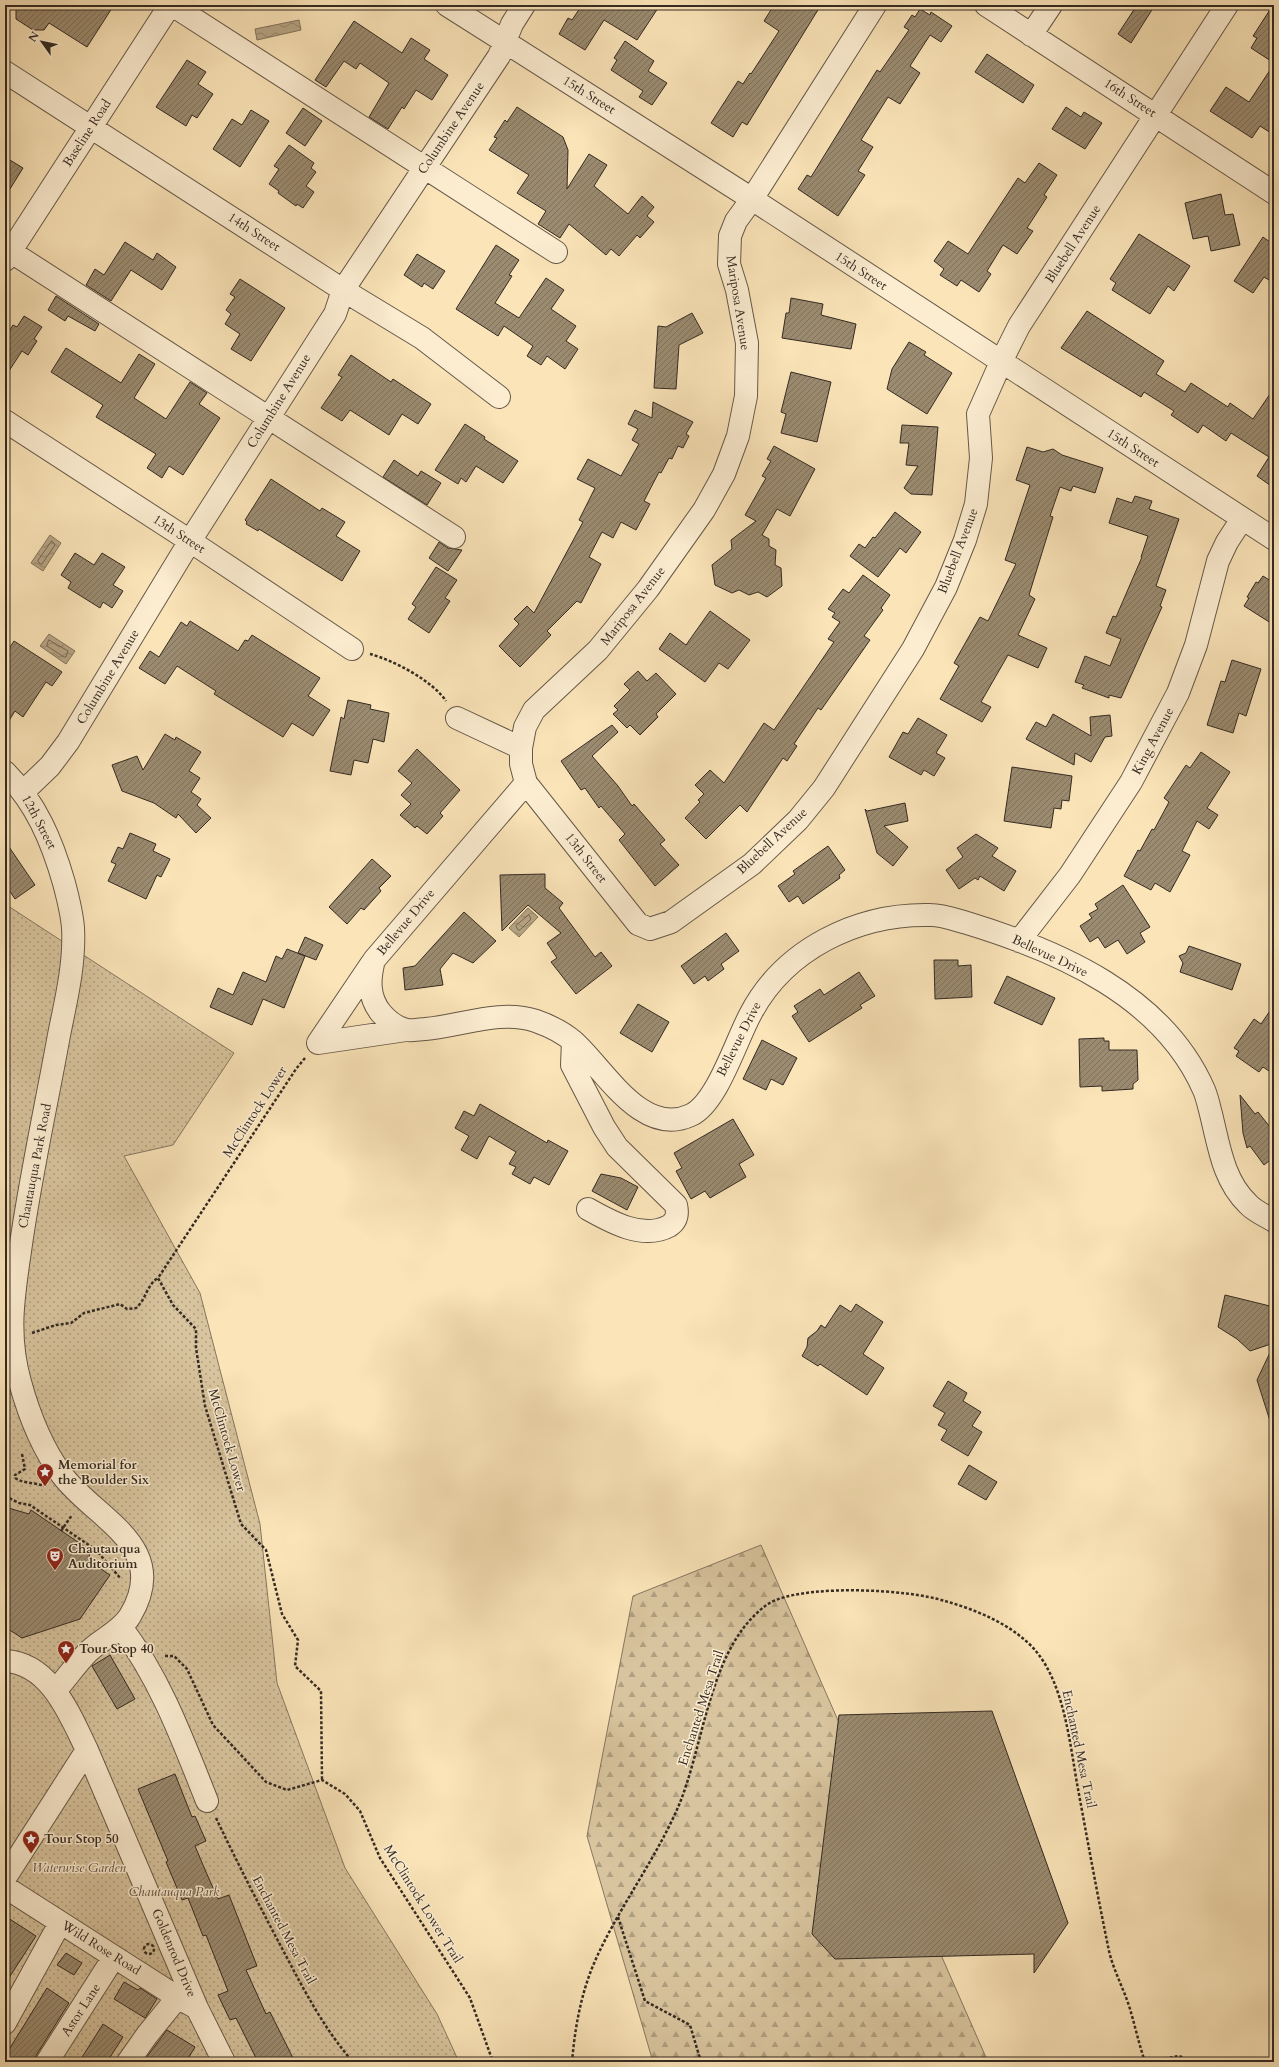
<svg xmlns="http://www.w3.org/2000/svg" width="1279" height="2067" font-family="Cardo,serif">
<style>
.forest{fill:url(#forest-firs);stroke:#867760}
.park{fill:url(#park-dots);stroke:#867760}
.water{fill:url(#water-waves);stroke:#83745d}
.lines{fill:none;stroke-linecap:round;stroke-linejoin:round}
.shore{stroke:#766854;stroke-width:1}
.building{fill:url(#building-hatch);stroke:#342a22}
.minor-casing{stroke:#665848;stroke-width:24}
.path{stroke:#342a22;stroke-width:2.5;stroke-dasharray:3 2;stroke-linecap:butt}
.minor{stroke:#fcedd1;stroke-width:22}
.labels{text-anchor:middle;dominant-baseline:central;stroke-width:3;stroke-linejoin:round;paint-order:stroke}
.street-label{font-size:13px;fill:#342a22;stroke:#fcedd1}
.poi-label{font-size:13px;font-weight:bold;fill:#342a22;stroke:#fcedd1;text-anchor:start}
.park-label{font-size:13px;font-style:italic;fill:#5d5041;stroke:#fcedd1}
</style>
<defs>
<pattern id="forest-firs" width="22" height="20" patternUnits="userSpaceOnUse"><rect width="22" height="20" fill="#d8c49e"/><path d="M5 1l3.5 6h-7zM16 11l3.5 6h-7z" fill="#b09f80"/></pattern>
<pattern id="park-dots" width="8" height="8" patternUnits="userSpaceOnUse"><rect width="8" height="8" fill="#d8c49e"/><path d="M2 2h.1M6 6h.1" fill="none" stroke="#b09f80" stroke-width="1.8" stroke-linecap="round"/></pattern>
<pattern id="water-waves" width="16" height="10" patternUnits="userSpaceOnUse"><rect width="16" height="10" fill="#b7a585"/><path d="M0 5q4-4 8 0t8 0" fill="none" stroke="#96876c"/></pattern>
<pattern id="building-hatch" width="6" height="6" patternUnits="userSpaceOnUse"><rect width="6" height="6" fill="#9b8b70"/><path d="M-1 1l2-2M0 6l6-6M5 7l2-2" fill="none" stroke="#7f725c"/></pattern>
</defs>
<rect width="100%" height="100%" fill="#fae4b8"/>
<filter id="stains"><feTurbulence type="fractalNoise" baseFrequency=".005" numOctaves="4"/><feColorMatrix values="0 0 0 0 .2 0 0 0 0 .09 0 0 0 0 .02 0 0 0 .5 -.17"/></filter>
<radialGradient id="worn" r=".72"><stop offset=".6" stop-color="#630" stop-opacity="0"/><stop offset="1" stop-color="#630" stop-opacity=".3"/></radialGradient>
<path class="forest" d="M761,1545L988,2062H653L587,1836L633,1596Z"/>
<path class="park" d="M5,904L234,1053L173,1145L124,1156L200,1293L260,1524L277,1683L345,1868L437,2014L459,2062H5Z"/>
<path class="water" d="M299,20L301,30L257,40L255,29Z
M50,535L61,543L43,571L31,563Z
M49,634L75,651L66,664L40,646Z
M528,908L538,917L519,937L509,928Z"/>
<g class="lines">
<path class="shore" d="M52,541L55,545L42,564H40L38,561Z
M49,640L68,651L66,657H64L47,646Z
M529,915L531,919L520,930H518L516,926Z"/>
</g>
<path class="building" d="M16,5H114L87,47L49,23L44,30H33L16,19Z
M582,5H660L637,40L604,20L585,50L559,34L568,18L572,20Z
M774,5H821L747,125L742,122L733,137L711,123L738,81L743,84L750,73L751,74L779,31L764,21Z
M1137,5H1155L1131,43L1118,34Z
M1273,5H1274V63L1251,48L1257,38L1253,36Z
M920,9L930,15L931,12L952,26L941,42L930,35L910,66L920,73L900,104L888,97L861,140L873,147L858,171L865,175L838,216L798,189L807,175L811,177L877,70L880,72L909,30L904,27L912,15L915,17Z
M354,21L402,53L411,38L430,50L424,59L448,75L432,100L416,90L404,109L402,107L388,129L369,117L389,83L360,63L356,69L344,61L326,87L315,80Z
M625,41L654,61L648,71L667,83L652,105L639,97L643,91L611,70L617,60L614,58Z
M987,54L1034,85L1023,103L975,72Z
M187,60L206,72L198,84L213,94L197,118L192,115L186,126L156,107Z
M1274,64V135L1260,126L1252,138L1210,111L1226,87L1249,102Z
M517,107L563,137L568,150L567,189L589,154L607,165L594,186L628,214L642,196L654,207L647,216L654,222L640,238L637,235L619,256L611,249L606,255L569,224L560,238L538,224L546,211L517,193L529,175L489,150L497,138L494,137L505,120L507,122Z
M1066,107L1081,117L1084,112L1102,123L1085,149L1052,129Z
M303,108L322,121L305,146L286,133Z
M251,110L269,121L240,167L213,149L232,119L242,125Z
M289,145L314,163L311,168L316,172L306,186L314,192L303,208L297,204L296,206L278,193L279,191L269,184L279,169L274,166Z
M5,157L23,168L5,197Z
M1039,163L1057,175L1044,195L1047,197L1027,228L1033,231L1017,254L1003,245L987,271L991,274L979,292L961,280L957,286L940,275L944,269L934,261L948,241L968,254L1018,178L1025,183Z
M1221,194L1225,215L1233,214L1240,245L1211,251L1208,236L1193,239L1185,203Z
M1139,234L1190,266L1174,291L1168,286L1150,314L1112,290L1116,283L1110,279Z
M1263,237L1274,245V283L1264,277L1253,293L1234,281Z
M125,242L153,260L157,253L176,267L162,290L131,270L111,301L86,285L95,269L104,275Z
M496,245L519,260L509,275L512,276L495,303L519,318L546,278L564,290L551,309L576,326L566,341L578,349L565,369L547,356L541,365L527,356L533,346L504,326L498,336L456,309Z
M417,254L445,271L433,289L424,283L422,287L404,275Z
M240,279L285,308L251,361L231,349L240,334L225,324L231,314L226,310L235,297L230,294Z
M56,296L99,324L95,331L68,316L65,321L48,310Z
M791,298L823,304L821,315L856,324L851,349L782,338L786,313H789Z
M1087,311L1164,361L1156,374L1185,392L1191,383L1228,407L1230,403L1253,419L1274,388V488L1257,476L1269,457L1231,433L1226,441L1203,425L1198,433L1171,415L1174,411L1144,392L1141,397L1061,348Z
M692,313L703,333L679,345L676,389L654,388L658,326L666,327Z
M24,316L42,327L34,339L37,341L28,355L22,351L5,377V338L13,325L17,327Z
M909,342L926,352L924,355L952,373L927,414L887,389L892,369Z
M66,348L121,383L139,354L155,364L134,398L166,419L190,382L207,393L199,404L220,418L183,475L169,466L162,478L147,468L156,454L96,417L103,405L51,372Z
M351,355L391,382L393,379L431,404L418,424L402,414L389,435L350,410L342,421L321,408L342,377L338,375Z
M791,372L831,382L817,442L781,433L786,414L781,412Z
M653,402L693,422L686,434L689,436L683,448L678,446L672,459L669,458L661,473L659,472L644,501L650,504L636,530L621,522L613,538L602,532L589,557L601,564L581,603L577,601L547,631L551,635L520,667L499,646L519,624L514,619L527,606L534,613L583,522L579,520L595,488L577,479L588,459L621,476L639,444L632,440L638,429L628,424L635,410L652,418Z
M465,424L485,437L484,439L518,461L503,483L476,466L466,482L461,478L458,484L435,470Z
M902,425L938,427L932,495L911,494L904,488L918,466L906,465L909,443H900Z
M774,446L815,469L790,516L777,509L762,535L769,539V546L776,550L775,565L781,568L782,586L767,597L758,592L749,595L739,590L732,593L715,585L712,565L732,549L731,540L756,521L745,515L766,478L762,476L771,461L767,459Z
M1027,447L1043,452L1053,449L1062,455L1103,468L1095,493L1073,486L1071,491L1060,487L1050,516L1053,517L1029,595L1035,599L1018,635L1047,648L1038,668L1008,655L981,702L991,707L982,722L940,699L959,666L954,663L980,617L988,621L1016,564L1005,560L1030,485L1016,480Z
M394,460L418,476L421,471L441,483L427,505L383,477Z
M271,479L320,511L322,508L345,522L336,536L360,551L342,581L259,529L258,531L246,524L247,522L245,520Z
M1135,496L1152,501L1149,509L1179,519L1156,586L1166,590L1160,606L1162,607L1121,698L1109,695V698L1082,688L1084,685L1075,682L1085,656L1110,666L1121,639L1106,633L1113,616L1116,617L1142,557H1141L1148,536L1109,523L1117,498L1132,503Z
M895,512L921,532L906,553L900,548L878,577L850,556L859,544L865,548L873,537L875,538Z
M439,542L448,548L462,550L448,571L429,558Z
M75,553L94,565L102,553L125,567L113,585L123,591L112,608L103,602L100,608L68,588L71,582L61,575Z
M436,567L457,580L445,598L450,601L429,633L408,619L416,607L412,604Z
M863,575L890,595L881,608L883,610L864,636L870,640L821,710L818,708L794,744L797,746L787,761L783,758L747,812L740,805L706,839L685,818L700,802L698,800L704,794L695,785L710,770L724,783L764,723L774,730L834,642L828,639L840,622L832,617L835,613L828,609L843,589L849,593Z
M1263,576L1274,583V625L1244,606L1249,598L1247,597L1256,582L1258,583Z
M710,611L750,640L728,669L719,663L705,682L659,649L670,633L686,645Z
M190,621L238,651L245,640L248,641L252,635L320,678L308,696L330,710L313,736L292,723L283,737L214,694L216,691L177,666L165,684L139,668L150,651L159,657L181,622L187,626Z
M14,641L62,672L52,686L46,682L23,717L15,711L5,727V655Z
M1232,660L1261,669L1246,716L1239,713L1233,733L1207,725L1221,681L1225,682Z
M638,671L647,681L656,673L676,694L656,714L658,717L640,735L630,725L627,728L613,714L618,710L614,706L630,690L624,684Z
M348,700L371,705L370,709L389,713L384,742L373,739L368,763L354,760L351,775L330,771L341,717L344,719Z
M1053,714L1091,736L1090,717L1110,715L1112,736L1105,737L1091,762L1075,753L1074,765L1026,739L1036,722L1046,727Z
M918,718L947,735L936,753L945,758L934,776L924,770L921,775L889,757L903,732L908,734Z
M612,725L618,732L592,756L618,786L632,806L634,804L665,840L660,844L679,865L655,886L619,840L625,834L601,806L599,808L585,788L581,790L561,761Z
M165,734L175,740L176,737L201,752L189,771L200,778L191,792L201,799L197,805L211,818L196,833L178,814L176,818L154,803L122,791L112,765L137,756L143,770Z
M417,749L460,790L440,813L443,816L427,834L417,826L415,828L400,815L411,804L401,795L412,783L398,771Z
M1201,752L1230,772L1207,808L1218,815L1209,829L1197,821L1182,851L1190,855L1170,892L1155,883L1151,890L1124,876L1138,850L1140,851L1152,829L1154,830L1169,802L1164,798L1186,765L1190,768Z
M1012,767L1072,776L1069,801L1062,800L1061,809L1054,808L1051,828L1004,821Z
M905,803L908,821L884,826L908,847L893,866L877,853L865,809L867,811Z
M130,833L156,844L153,851L170,859L161,877L157,875L146,899L108,881L116,864L111,862L118,847L123,849Z
M976,834L998,848L992,856L1016,871L1004,891L980,876L978,880L975,878L959,889L946,870L963,857L957,848Z
M5,841L35,885L15,899L5,884Z
M828,846L845,870L839,875L840,878L803,904L798,896L789,902L778,886L795,874L793,871Z
M372,859L391,876L379,888L381,891L364,910L361,908L347,924L329,907Z
M545,874V888L563,903L559,908L595,957L601,952L612,966L576,994L551,962L557,958L547,943L561,933L528,905L502,931L500,875Z
M1123,885L1150,927L1140,933L1145,942L1127,954L1118,940L1105,948L1098,937L1090,942L1080,926L1092,918L1089,914L1098,909L1095,904Z
M464,912L496,941L473,963L453,953L440,969L443,985L405,990L403,968L415,966Z
M726,933L739,951L721,964L724,969L708,981L705,976L694,984L681,966Z
M305,937L323,945L316,960L298,953Z
M1189,946L1241,964L1232,990L1180,972L1183,963L1179,956L1186,953Z
M287,949L305,956L284,1008L263,999L252,1025L210,1007L218,988L233,995L243,972L266,982L276,956L282,959Z
M934,960H958V966L971,965L972,997L935,999Z
M859,972L875,996L860,1005L862,1008L809,1042L792,1016L798,1012L794,1006L820,989L824,995Z
M1007,976L1055,998L1042,1025L994,1003Z
M638,1004L669,1022L652,1052L620,1033Z
M1274,1005V1062L1269,1071L1263,1067L1259,1072L1236,1056L1239,1051L1234,1048L1254,1019L1261,1024Z
M1104,1038V1041H1109V1050H1137L1138,1080L1133,1084V1089L1102,1091V1086L1080,1087L1079,1039Z
M762,1040L797,1058L783,1085L771,1079L766,1090L743,1079Z
M1240,1095L1255,1114L1258,1112L1274,1132V1157L1264,1165L1250,1146L1247,1148L1243,1133Z
M480,1104L547,1143L548,1140L568,1151L549,1185L534,1177L530,1184L512,1174L516,1167L509,1164L516,1152L489,1136L477,1159L461,1150L469,1136L455,1128L464,1111L474,1116Z
M733,1119L754,1155L739,1164L746,1177L710,1198L705,1191L691,1199L676,1171L682,1168L674,1153Z
M601,1174L621,1178L638,1187L627,1210L592,1191Z
M1225,1295L1274,1307V1343L1250,1351L1237,1339L1218,1327Z
M856,1304L883,1322L863,1354L884,1368L867,1395L820,1364L818,1366L802,1356L807,1347L808,1338L817,1331L821,1325L825,1328L840,1305L851,1312Z
M1274,1344V1423L1271,1424L1257,1380Z
M948,1381L967,1393L963,1401L981,1412L972,1426L982,1432L968,1456L941,1440L947,1430L938,1425L945,1413L933,1406Z
M969,1465L997,1482L986,1500L958,1484Z
M5,1507L29,1514L31,1510L91,1551L89,1555L98,1567L110,1575L80,1619L22,1638L5,1627Z
M110,1655L135,1699L117,1709L92,1666Z
M992,1711L1068,1923L1034,1973V1954L835,1959L812,1934L839,1715Z
M175,1774L192,1817L195,1816L206,1841L195,1846L206,1872L218,1899L229,1895L257,1966L246,1970L266,2014L270,2012L295,2062H258L236,2018L230,2020L218,1995L228,1991L206,1935L203,1936L188,1898L182,1900L166,1862L168,1861L138,1789Z
M5,1916L36,1936L5,1984Z
M66,1953L82,1963L74,1975L57,1965Z
M124,1982L138,1990L140,1988L157,1999L145,2018L114,1999Z
M47,1988L69,2003L32,2062H15L5,2056Z
M103,2024L123,2037L107,2062H79Z
M167,2030L195,2047L186,2062H143Z"/>
<g class="lines">
<defs>
<path id="minor" d="M172,5L556,252
M447,5L752,199L1274,539
M875,5L752,199L736,221L730,236L729,264L737,290L747,343L746,396L738,436L724,474L704,510L648,589L598,650L534,710L525,727L521,748V764L526,783L638,924L650,929L671,922L752,864L798,820L824,788L913,649L946,587L965,540L976,504L981,458L978,414L1001,362L1019,326L1227,5
M986,5L1274,193
M1031,35L1051,5
M5,72L343,290L422,338L499,397
M5,248L454,537
M5,260L170,5
M5,421L190,541L352,649
M457,718L521,748
M5,772C36,803 52,841 64,883C68,898 72,913 73,928C75,964 66,1000 59,1035C46,1107 30,1178 20,1251C13,1298 7,1336 20,1382C29,1415 42,1448 62,1475C96,1520 172,1546 130,1616C120,1632 101,1639 88,1652C76,1664 66,1679 55,1691
M526,783L374,960C369,979 368,997 381,1013C387,1020 397,1028 407,1030C412,1031 420,1029 425,1029C461,1026 500,1009 536,1021C550,1026 563,1032 574,1042C605,1070 642,1138 691,1115C717,1103 736,1041 750,1015C784,949 858,913 931,915C942,915 956,920 967,923C1059,951 1163,996 1204,1090C1207,1097 1209,1106 1211,1114C1219,1146 1223,1180 1248,1204C1254,1211 1266,1216 1274,1221
M23,792L50,766L68,742L190,541L335,314L343,290L499,56L512,24L524,5
M1019,941L1070,875L1131,782L1178,693L1196,645L1218,561L1227,542L1242,519
M372,963L318,1043L406,1030
M573,1041L572,1065L604,1127L617,1147L676,1205C678,1214 677,1221 669,1226C643,1240 611,1222 588,1209
M121,1627C161,1680 183,1741 207,1801
M5,1661C50,1663 70,1715 87,1750L197,2008L224,2062
M5,1878L87,1750
M5,1887L177,1997L197,2008
M5,2023L60,1923
M47,2062L114,1957
M128,2062L147,2035L186,1987"/>
</defs>
<use href="#minor" class="minor-casing"/>
<path class="path" d="M370,654C393,660 433,681 446,701
M305,1058L296,1069L158,1278L173,1305L196,1329V1348L205,1406L241,1524L266,1550L282,1614L298,1640L295,1666L321,1691L322,1780
M32,1333L56,1325L71,1323L84,1313L120,1304L127,1309L136,1308C146,1300 147,1284 158,1278
M22,1454L25,1469L15,1475V1478C24,1484 34,1482 44,1486
M5,1496L19,1503L30,1505L96,1550L121,1579
M61,1531L72,1515
M165,1656H174L187,1669L213,1725L266,1782L287,1790L322,1780L345,1794L360,1811L380,1858L470,1998L493,2062
M5,1794L6,1795
M216,1818C238,1864 261,1909 285,1954C305,1992 325,2030 353,2062
M618,1917L645,2001L690,2025L701,2062
M144 1949a5 5 0 1 1 10 0a5 5 0 1 1-10 0Z
M572,2062C575,2027 581,1993 595,1961C619,1907 656,1859 679,1805C703,1747 709,1658 756,1614C762,1608 768,1603 776,1600C813,1585 907,1589 945,1601C977,1610 1013,1625 1035,1650C1065,1685 1070,1746 1078,1789C1088,1843 1098,1898 1109,1951C1114,1972 1124,1989 1130,2009C1135,2026 1139,2044 1145,2062
M1145,2062L1179,2056L1196,2062"/>
<use href="#minor" class="minor"/>
</g>
<defs>
<symbol id="sight-pin" viewBox="-11 -11 22 30"><path d="M0 17L-7.5 6A9.5 9.5 0 1 1 7.5 6Z" fill="#8f2418" stroke="#fcedd1"/><path d="M0-6L1.8-2.2L6-1.7L2.9 1.2L3.7 5.4L0 3.3L-3.7 5.4L-2.9 1.2L-6-1.7L-1.8-2.2Z" fill="#fff"/></symbol>
<symbol id="theatre-pin" viewBox="-11 -11 22 30"><path d="M0 17L-7.5 6A9.5 9.5 0 1 1 7.5 6Z" fill="#8f2418" stroke="#fcedd1"/><path d="M-5-5.5Q0-4 5-5.5V0Q5 5 0 6Q-5 5-5 0ZM-3.3-2.5H-1v1.5H-3.3ZM1-2.5H3.3v1.5H1ZM-2.8 1Q0 5.5 2.8 1Z" fill="#fff"/></symbol>
</defs>
<g fill-rule="evenodd">
<use href="#sight-pin" x="35" y="1462" width="20" height="27"/>
<use href="#theatre-pin" x="45" y="1546" width="20" height="27"/>
<use href="#sight-pin" x="56" y="1639" width="20" height="27"/>
<use href="#sight-pin" x="21" y="1829" width="20" height="27"/>
</g>
<g class="labels">
<g class="street-label">
<text transform="translate(589 95) rotate(32)">15th Street</text>
<text transform="translate(1130 98) rotate(33)">16th Street</text>
<text transform="translate(451 128) rotate(-56)">Columbine Avenue</text>
<text transform="translate(87 133) rotate(-57)">Baseline Road</text>
<text transform="translate(254 232) rotate(33)">14th Street</text>
<text transform="translate(1073 244) rotate(-57)">Bluebell Avenue</text>
<text transform="translate(861 271) rotate(33)">15th Street</text>
<text transform="translate(738 303) rotate(81)">Mariposa Avenue</text>
<text transform="translate(279 401) rotate(-58)">Columbine Avenue</text>
<text transform="translate(1133 448) rotate(33)">15th Street</text>
<text transform="translate(179 534) rotate(33)">13th Street</text>
<text transform="translate(958 551) rotate(-69)">Bluebell Avenue</text>
<text transform="translate(633 606) rotate(-52)">Mariposa Avenue</text>
<text transform="translate(108 677) rotate(-59)">Columbine Avenue</text>
<text transform="translate(1153 741) rotate(-62)">King Avenue</text>
<text transform="translate(39 822) rotate(62)">12th Street</text>
<text transform="translate(772 841) rotate(-43)">Bluebell Avenue</text>
<text transform="translate(586 858) rotate(52)">13th Street</text>
<text transform="translate(406 922) rotate(-50)">Bellevue Drive</text>
<text transform="translate(1050 956) rotate(25)">Bellevue Drive</text>
<text transform="translate(739 1039) rotate(-63)">Bellevue Drive</text>
<text transform="translate(255 1112) rotate(-57)">McClintock Lower</text>
<text transform="translate(35 1166) rotate(-79)">Chautauqua Park Road</text>
<text transform="translate(227 1440) rotate(74)">McClintock Lower</text>
<text transform="translate(701 1708) rotate(-72)">Enchanted Mesa Trail</text>
<text transform="translate(1079 1749) rotate(78)">Enchanted Mesa Trail</text>
<text transform="translate(423 1904) rotate(58)">McClintock Lower Trail</text>
<text transform="translate(284 1930) rotate(62)">Enchanted Mesa Trail</text>
<text transform="translate(101 1948) rotate(32)">Wild Rose Road</text>
<text transform="translate(174 1953) rotate(67)">Goldenrod Drive</text>
<text transform="translate(81 2010) rotate(-57)">Astor Lane</text>
</g>
<g class="poi-label">
<text x="58" y="1465">Memorial for<tspan x="58" dy="15">the Boulder Six</tspan></text>
<text x="68" y="1549">Chautauqua<tspan x="68" dy="15">Auditorium</tspan></text>
<text x="79" y="1649">Tour Stop 40</text>
<text x="44" y="1839">Tour Stop 50</text>
</g>
<g class="park-label">
<text x="79" y="1868">Waterwise Garden</text>
<text x="174" y="1892">Chautauqua Park</text>
</g>
</g>
<rect width="1279" height="2067" fill="none" stroke="#fae4b8" stroke-width="20"/>
<rect x="6" y="6" width="1267" height="2055" fill="none" stroke="#342a22" stroke-width="2"/>
<rect x="10" y="10" width="1259" height="2047" fill="none" stroke="#342a22"/>
<g transform="translate(42 42) rotate(303)" stroke="#fcedd1" stroke-width="3" paint-order="stroke">
<path d="M0-3L7 15L0 10L-7 15Z" fill="#342a22"/>
<text y="-6" font-size="11" font-weight="bold" text-anchor="middle" fill="#342a22">N</text>
</g>
<rect width="100%" height="100%" filter="url(#stains)"/>
<rect width="100%" height="100%" fill="url(#worn)"/>
</svg>
